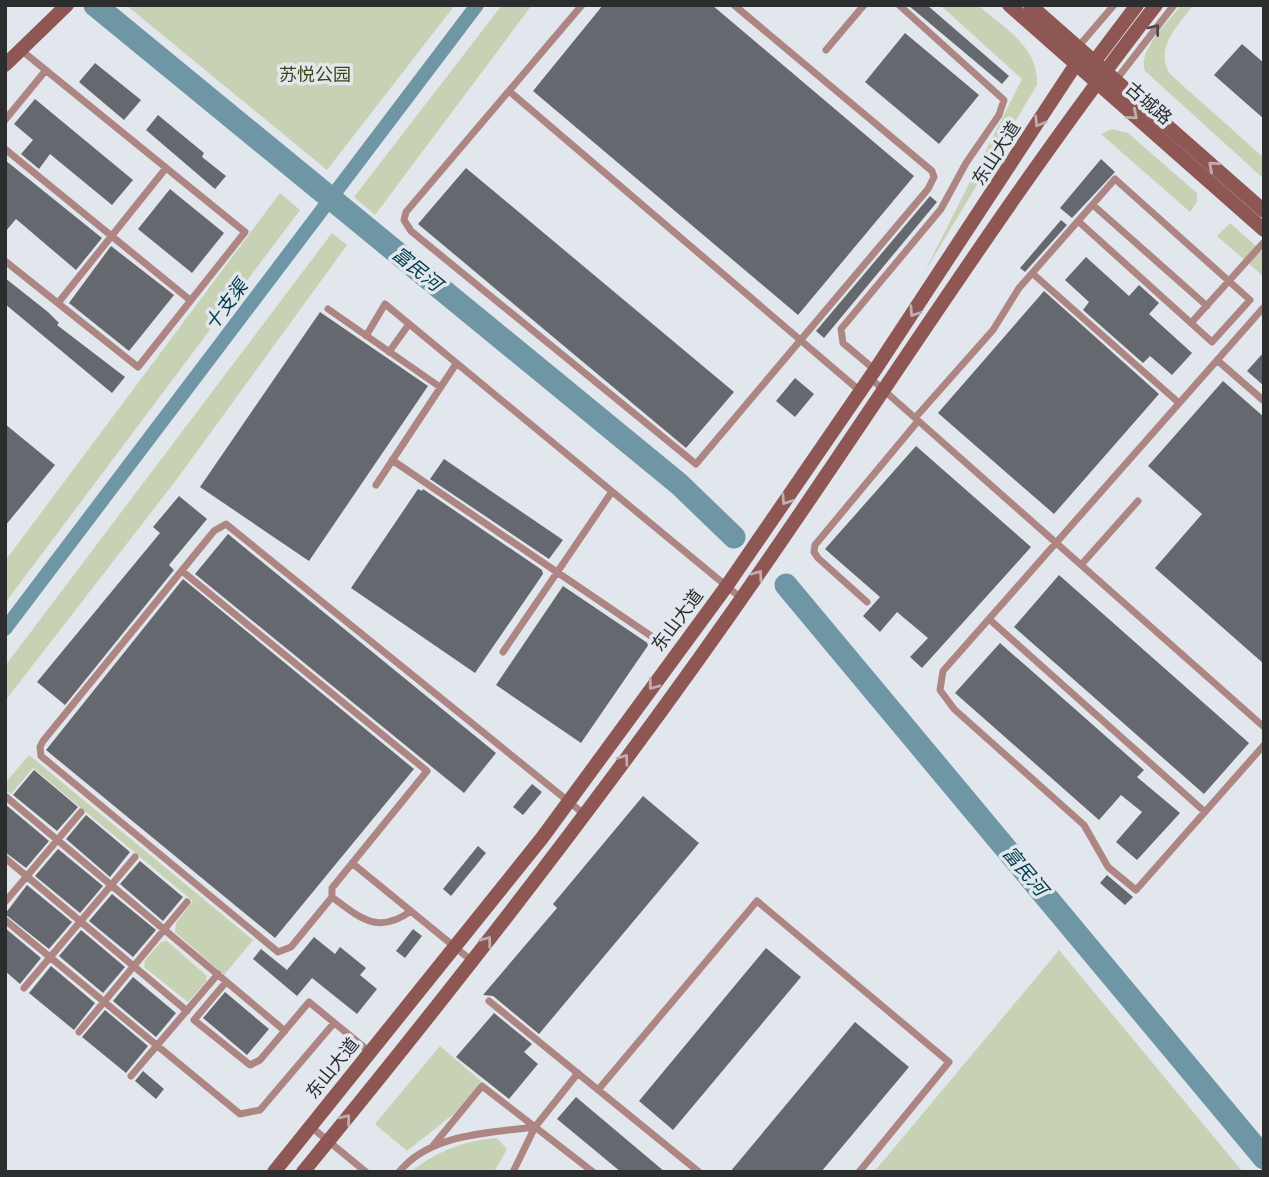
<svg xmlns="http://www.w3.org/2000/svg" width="1269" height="1177" font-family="Roboto,'Noto Sans SC',sans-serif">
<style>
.green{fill:#c7d2b4}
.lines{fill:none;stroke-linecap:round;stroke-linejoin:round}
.canal{stroke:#6f96a5;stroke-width:14}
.river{stroke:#6f96a5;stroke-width:23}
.building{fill:#65696f}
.lane{stroke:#ad8683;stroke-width:7}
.secondary{stroke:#8e5754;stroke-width:14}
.oneway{stroke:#524848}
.oneway2{stroke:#c0adb0}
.labels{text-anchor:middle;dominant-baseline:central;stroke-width:7;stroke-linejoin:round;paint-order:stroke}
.park-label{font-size:18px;fill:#384813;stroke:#e2e7ee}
.street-label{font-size:18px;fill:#2b2d2f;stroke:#e2e7ee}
.water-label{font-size:19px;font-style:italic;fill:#003d4e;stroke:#e2e7ee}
</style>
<rect width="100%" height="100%" fill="#e2e7ee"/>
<path class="green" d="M126,5H455L327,170Z
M502,5H532L375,215L354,197Z
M940,5H978C1005,29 1039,47 1037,85L924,273L1022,79Z
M1181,5H1193C1178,26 1154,48 1170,74L1264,158V179L1145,71C1137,50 1169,22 1181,5Z
M1112,129L1128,133L1197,193V202L1190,212L1101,134Z
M280,193L300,210L5,603V561Z
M1230,223L1264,253V277L1217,236Z
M332,233L347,245L177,479L5,701V666Z
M29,755L253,940L224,975L175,932L176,923L193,901L33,768L11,794L5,789V783Z
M167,941L207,976L206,982L188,1002L144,967L145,960L161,942Z
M1059,950L1243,1172H874L1050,961Z
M440,1046L481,1081L455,1113L407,1151L375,1124Z
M497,1138L507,1149L494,1172H411C434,1152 467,1140 497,1138Z"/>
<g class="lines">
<path class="canal" d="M5,629L477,5"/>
<path class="river" d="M95,5L679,484L734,537
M786,585L1264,1158"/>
</g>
<path class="building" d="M603,5H712L914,176L798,315L533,91Z
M908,5H927L1009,76L1002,84Z
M905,33L979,95L939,144L865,82Z
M1242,44L1264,63V119L1214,75Z
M95,63L141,100L124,120L79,82Z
M35,99L133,180L112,205L50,154L39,169L21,154L33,140L14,124Z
M158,115L204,153L202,157L226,176L215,189L146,130Z
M1101,159L1115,172L1072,218L1060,208Z
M5,160L102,238L76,270L16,219L5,232Z
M466,168L734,392L686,448L418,224Z
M170,189L224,233L192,273L138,229Z
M930,196L937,202L824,338L816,331Z
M1061,220L1067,225L1025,272L1020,268Z
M111,246L174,295L129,351L69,303Z
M1086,257L1129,296L1139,285L1159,303L1149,314L1192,353L1172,375L1150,356L1143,363L1083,310L1089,302L1065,280Z
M5,278L48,312L59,323L57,325L125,377L112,393L5,304Z
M1044,291L1159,394L1054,514L938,413Z
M320,312L428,386L309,561L200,487Z
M1264,352V386L1247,371Z
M795,378L814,394L795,417L776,401Z
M1223,381L1264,417V664L1155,568L1202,514L1148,466Z
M5,424L55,465L5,526Z
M916,446L1031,547L922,668L910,657L928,638L897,612L880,632L863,616L880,597L825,549Z
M444,459L563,540L549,559L430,479Z
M418,489L422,491L423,489L542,570L543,574L475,673L351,588Z
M179,496L207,519L169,565L174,570L65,705L37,682L160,533L153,527Z
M228,534L496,753L464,793L195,574Z
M1059,575L1249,743L1204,794L1014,627Z
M183,579L414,769L275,938L46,750Z
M563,586L649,644L581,743L496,685Z
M1000,643L1144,770L1137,777L1180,813L1137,860L1116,842L1142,812L1121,795L1099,820L955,693Z
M34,770L78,807L57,831L13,795Z
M532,784L542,792L523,815L513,807Z
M643,796L699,843L539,1034L493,996L483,995L557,908L553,904Z
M5,804L49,841L26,868L5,852Z
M86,815L130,852L110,877L66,839Z
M478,846L486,853L451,896L443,889Z
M58,849L103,886L80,913L35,876Z
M140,861L183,897L163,921L120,884Z
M1107,875L1133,897L1125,905L1100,883Z
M27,885L72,922L49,949L5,914Z
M112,894L156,930L133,957L89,921Z
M5,928L41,958L20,984L5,971Z
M413,929L422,936L405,958L396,951Z
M81,930L125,967L103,993L59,956Z
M314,937L335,954L340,947L366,968L360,975L377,989L357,1014L312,978L297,996L253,959L261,949L287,970Z
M766,948L801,977L673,1130L639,1101Z
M51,966L95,1003L74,1030L29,993Z
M133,977L176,1013L156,1037L113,1001Z
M225,992L269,1029L247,1055L203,1018Z
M105,1010L148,1046L126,1073L82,1037Z
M494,1013L532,1044L524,1052L538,1064L509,1099L456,1057Z
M855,1022L909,1067L821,1172H730Z
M143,1071L164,1089L156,1099L135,1081Z
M576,1097L665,1172H621L557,1119Z"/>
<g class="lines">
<path class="lane" d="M582,5L406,212L404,220L411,231L696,464L928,189L934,177L932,171L734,5
M1078,47L1114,5
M826,50L864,5
M1116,80L1174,5
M509,91L860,391
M5,120L46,70
M5,149L190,300
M1093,205L1207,306
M5,261L138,367L245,232L21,50
M1032,273L1179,403
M58,303L166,168
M1264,307L943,671L940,690L954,709L1084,825L1108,867L1136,890L1264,745
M328,309L440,387
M1191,323L1264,242
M366,336L385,304L741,598
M389,352L409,324
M1217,360L1264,401
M875,370L843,343L841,329L941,209L966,163L999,115L1004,100L899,5
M870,378L1264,727
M915,418L993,330L1019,288L1115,179L1250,300L1212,342L1078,221
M392,460L651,636
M376,485L456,364
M1081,565L1138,501
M182,571L427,771L332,888V897L291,947L278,952L41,756L40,747L43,741L214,531L226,524L584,814
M867,602L818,558L814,552L815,545L918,421
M989,619L1205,812
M503,652L611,493
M5,796L285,1031
M5,858L187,1011
M352,863L472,961
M332,897C360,918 378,935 411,911
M5,902L81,812
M5,920L240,1114L260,1110L334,1023
M226,982L194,1020L250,1065L260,1060L309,1002L370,1052
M24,988L135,857
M489,1001L699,1172
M79,1032L187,902
M131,1076L218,974
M598,1090L757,901L949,1062L859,1172
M310,1126L366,1172
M432,1147L482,1086L535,1127
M399,1172C430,1133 490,1133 535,1127L578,1073
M513,1172L535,1127L593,1172"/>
<path class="secondary" d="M1009,5L1264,230
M1030,5L1264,211
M5,65L67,5
M274,1172L542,838L726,587L875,370L1076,64L1094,62L1137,5
M303,1172C467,972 627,766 773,553C899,370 1019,181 1156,5"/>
</g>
<defs><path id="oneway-chevron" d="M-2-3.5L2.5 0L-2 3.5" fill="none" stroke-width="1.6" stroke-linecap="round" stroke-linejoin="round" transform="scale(1.75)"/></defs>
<use class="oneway" href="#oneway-chevron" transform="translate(1155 29) rotate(-52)"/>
<g class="oneway2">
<use href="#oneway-chevron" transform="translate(1133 115) rotate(41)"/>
<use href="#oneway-chevron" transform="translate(1039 122) rotate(122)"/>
<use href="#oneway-chevron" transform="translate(1213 166) rotate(-139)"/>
<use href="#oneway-chevron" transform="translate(914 312) rotate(124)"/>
<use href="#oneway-chevron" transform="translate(786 500) rotate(124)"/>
<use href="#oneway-chevron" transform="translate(758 575) rotate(-54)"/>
<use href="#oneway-chevron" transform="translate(653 685) rotate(127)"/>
<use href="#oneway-chevron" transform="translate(624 759) rotate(-54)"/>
<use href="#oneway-chevron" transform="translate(487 941) rotate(-53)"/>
<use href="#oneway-chevron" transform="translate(346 1119) rotate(-51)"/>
</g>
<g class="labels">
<g class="park-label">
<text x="315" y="74">苏悦公园</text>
</g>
<g class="street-label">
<text transform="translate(1149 103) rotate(41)">古城路</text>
<text transform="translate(996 153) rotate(-57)">东山大道</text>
<text transform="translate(677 620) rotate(-53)">东山大道</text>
<text transform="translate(332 1068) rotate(-51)">东山大道</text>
</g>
<g class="water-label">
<text transform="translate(417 269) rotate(39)">富民河</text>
<text transform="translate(226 305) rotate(-53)">十支渠</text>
<text transform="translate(1025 871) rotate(50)">富民河</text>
</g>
</g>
<rect width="1269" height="1177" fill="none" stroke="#2b2d2f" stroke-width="14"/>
</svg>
